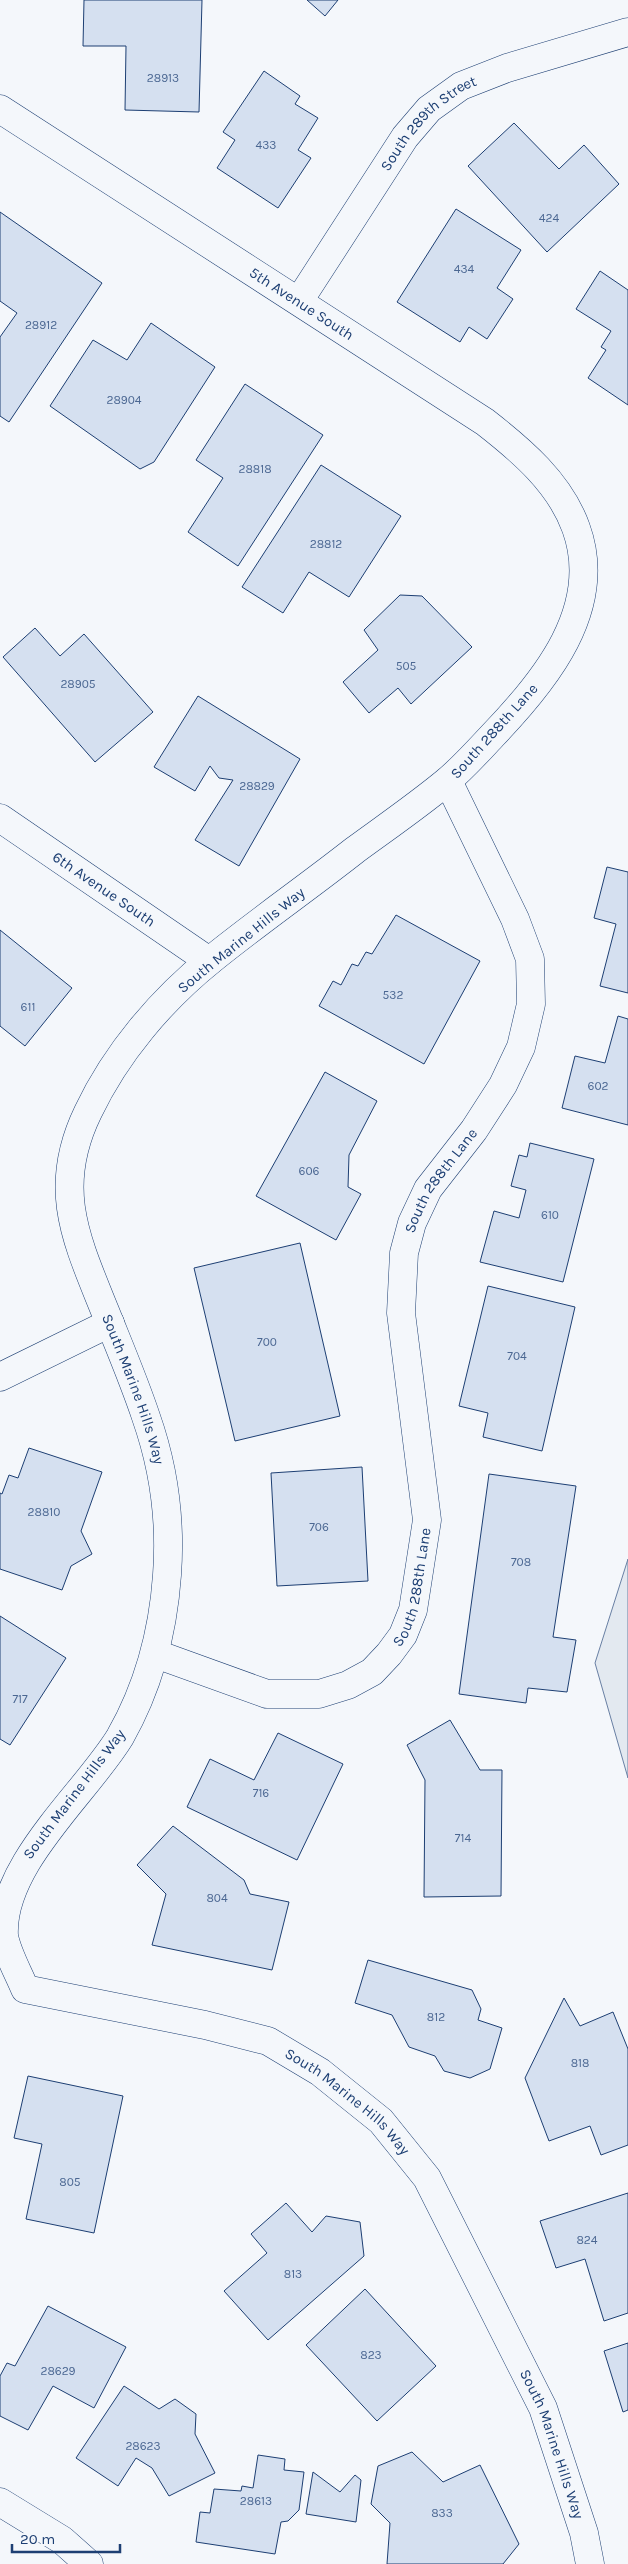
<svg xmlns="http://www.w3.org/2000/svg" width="628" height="2564" font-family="Karla,sans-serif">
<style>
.green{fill:#e3e9f0;stroke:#687fa3}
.building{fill:#d5e0f0;stroke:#1d3f73}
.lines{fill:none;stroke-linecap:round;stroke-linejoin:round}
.minor-casing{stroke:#1d3f73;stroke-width:29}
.minor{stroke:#f4f7fb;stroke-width:28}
.labels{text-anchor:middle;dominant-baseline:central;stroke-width:4;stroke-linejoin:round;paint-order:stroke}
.number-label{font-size:12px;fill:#4b6792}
.street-label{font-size:15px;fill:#1d3f73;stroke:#f4f7fb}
</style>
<rect width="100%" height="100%" fill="#f4f7fb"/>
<path class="green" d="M628,1559V1778L595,1663Z"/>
<path class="building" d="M84,0H202L199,112L125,110L126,46H83Z
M307,0H338L325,16Z
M264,71L300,96L295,104L318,118L298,150L311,158L278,208L217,168L235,140L223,132Z
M514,123L559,169L584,145L619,184L547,252L468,166Z
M456,209L521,250L497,288L513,299L487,339L469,327L460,342L397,302Z
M0,212L102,283L9,422L0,416V337L17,313L0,301Z
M600,271L628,290V405L588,378L606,350L601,347L611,331L576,309Z
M151,323L215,367L154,462L140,469L50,406L93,340L127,360Z
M245,384L323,435L238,566L188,532L223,478L196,460Z
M321,465L401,516L349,597L309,572L283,613L242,587Z
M400,595L422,596L472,647L411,704L398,688L369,713L343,682L378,650L364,630Z
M35,628L60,656L84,634L153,712L95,762L3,657Z
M198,696L300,759L239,866L195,840L233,780L219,778L210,766L195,791L154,767Z
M607,867L628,872V993L600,986L616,924L594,918Z
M396,915L480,961L424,1064L319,1006L333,981L341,985L352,964L358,966L366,952L372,954Z
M0,930L72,988L25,1046L0,1026Z
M618,1016L628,1019V1125L562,1108L575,1056L605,1063Z
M325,1072L377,1101L349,1155L348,1187L361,1194L336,1240L256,1196Z
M530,1143L594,1159L563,1282L480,1262L494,1211L519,1218L526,1190L511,1186L519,1155L527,1157Z
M300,1243L340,1416L235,1441L194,1268Z
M488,1286L575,1307L542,1451L483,1437L488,1413L459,1406Z
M29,1448L102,1472L81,1531L92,1554L71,1566L62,1590L0,1569V1493L2,1494L9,1475L18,1478Z
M362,1467L368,1581L277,1586L271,1473Z
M489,1474L576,1486L553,1637L576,1640L567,1692L528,1688L526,1703L459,1694Z
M0,1616L66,1658L10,1745L0,1739Z
M450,1720L480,1770H502L501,1896L424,1897L425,1780L407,1745Z
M278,1733L343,1764L297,1860L187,1807L210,1759L254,1780Z
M173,1826L244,1880L250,1894L289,1902L272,1970L152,1945L166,1894L137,1865Z
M368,1960L472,1990L481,2009L478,2020L502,2028L490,2069L470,2078L444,2071L435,2056L409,2047L392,2015L355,2003Z
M564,1998L580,2026L613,2012L628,2049V2145L601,2155L590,2126L549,2141L525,2078Z
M28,2076L123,2096L94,2233L26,2219L42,2144L14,2138Z
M628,2193V2313L604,2321L585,2259L556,2268L540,2221Z
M286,2203L312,2232L326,2216L360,2222L364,2256L268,2340L224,2291L267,2253L251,2234Z
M365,2289L436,2366L377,2421L306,2345Z
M48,2306L126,2347L94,2408L53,2386L28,2430L0,2416V2376L7,2363L15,2366Z
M628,2343V2410L623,2412L604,2351Z
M124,2386L159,2409L175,2399L196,2414L195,2434L215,2473L169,2496L152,2468L136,2458L118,2486L76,2458Z
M412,2452L443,2482L480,2465L519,2544L503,2564H387L390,2523L371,2504L378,2466Z
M258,2455L285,2459L284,2470L304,2472L299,2510L288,2521L281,2522L275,2554L196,2542L200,2512L210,2513L214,2489L241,2491L242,2486L253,2488Z
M313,2472L340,2492L355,2475L361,2480L356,2522L306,2514Z"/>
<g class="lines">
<defs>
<g id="minor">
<path id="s1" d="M0,109L485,422C521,450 560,483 576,528C605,608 545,681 493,735C478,751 463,768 446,782C417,806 385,828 355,850C308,887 259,921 212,959C161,1000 116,1053 88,1112C51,1188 76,1239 105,1311C119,1346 134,1381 146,1417C164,1468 171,1521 167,1575C163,1632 149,1686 120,1737C86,1793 0,1865 4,1936C7,1953 18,1972 25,1989L205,2025L268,2041L320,2072L381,2121L427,2178L543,2408L584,2533L590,2564"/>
<path id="s2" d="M299,301L405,137L429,109L461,86L507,68L628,32"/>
<path id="s3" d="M0,818L209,961"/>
<path d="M0,1377L110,1323"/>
<path id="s4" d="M156,1654L267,1694H319L348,1685L372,1672L389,1654L403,1635L413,1610L427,1520L401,1313L404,1253L412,1223L428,1189L474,1130L503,1085L521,1047L531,1004L530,959L515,919L448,781"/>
<path d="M0,2502L62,2540L89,2564"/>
</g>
</defs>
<use href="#minor" class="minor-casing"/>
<use href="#minor" class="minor"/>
</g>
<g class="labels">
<g class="number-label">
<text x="163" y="78">28913</text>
<text x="266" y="145">433</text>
<text x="549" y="218">424</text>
<text x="464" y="269">434</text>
<text x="41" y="325">28912</text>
<text x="124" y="400">28904</text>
<text x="255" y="469">28818</text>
<text x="326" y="544">28812</text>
<text x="406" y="666">505</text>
<text x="78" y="684">28905</text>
<text x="257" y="786">28829</text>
<text x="393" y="995">532</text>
<text x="28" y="1007">611</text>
<text x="598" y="1086">602</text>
<text x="309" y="1171">606</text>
<text x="550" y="1215">610</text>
<text x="267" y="1342">700</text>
<text x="517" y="1356">704</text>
<text x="44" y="1512">28810</text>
<text x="319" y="1527">706</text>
<text x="521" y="1562">708</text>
<text x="20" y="1699">717</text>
<text x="261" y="1793">716</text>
<text x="463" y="1838">714</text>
<text x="217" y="1898">804</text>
<text x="436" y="2017">812</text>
<text x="580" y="2063">818</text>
<text x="70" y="2182">805</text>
<text x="587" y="2240">824</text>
<text x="293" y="2274">813</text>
<text x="371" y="2355">823</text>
<text x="58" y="2371">28629</text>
<text x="143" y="2446">28623</text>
<text x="256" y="2501">28613</text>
<text x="442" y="2513">833</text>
</g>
<g class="street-label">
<text stroke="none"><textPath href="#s2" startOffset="222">South 289th Street</textPath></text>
<text stroke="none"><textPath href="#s1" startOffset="359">5th Avenue South</textPath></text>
<text transform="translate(494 731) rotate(-48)">South 288th Lane</text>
<text stroke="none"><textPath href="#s3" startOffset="126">6th Avenue South</textPath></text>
<text transform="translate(241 940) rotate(-39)">South Marine Hills Way</text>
<text stroke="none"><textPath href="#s4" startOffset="745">South 288th Lane</textPath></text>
<text stroke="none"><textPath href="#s1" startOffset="1804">South Marine Hills Way</textPath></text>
<text stroke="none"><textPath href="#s4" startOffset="325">South 288th Lane</textPath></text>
<text transform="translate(74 1794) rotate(-53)">South Marine Hills Way</text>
<text stroke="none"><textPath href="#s1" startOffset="2806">South Marine Hills Way</textPath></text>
<text stroke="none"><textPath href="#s1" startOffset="3212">South Marine Hills Way</textPath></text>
</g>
</g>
<path d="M12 2544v8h108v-8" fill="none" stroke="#1d3f73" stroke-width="2.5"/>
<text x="20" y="2544" font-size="15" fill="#1d3f73" stroke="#f4f7fb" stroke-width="4" paint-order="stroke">20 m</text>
</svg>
